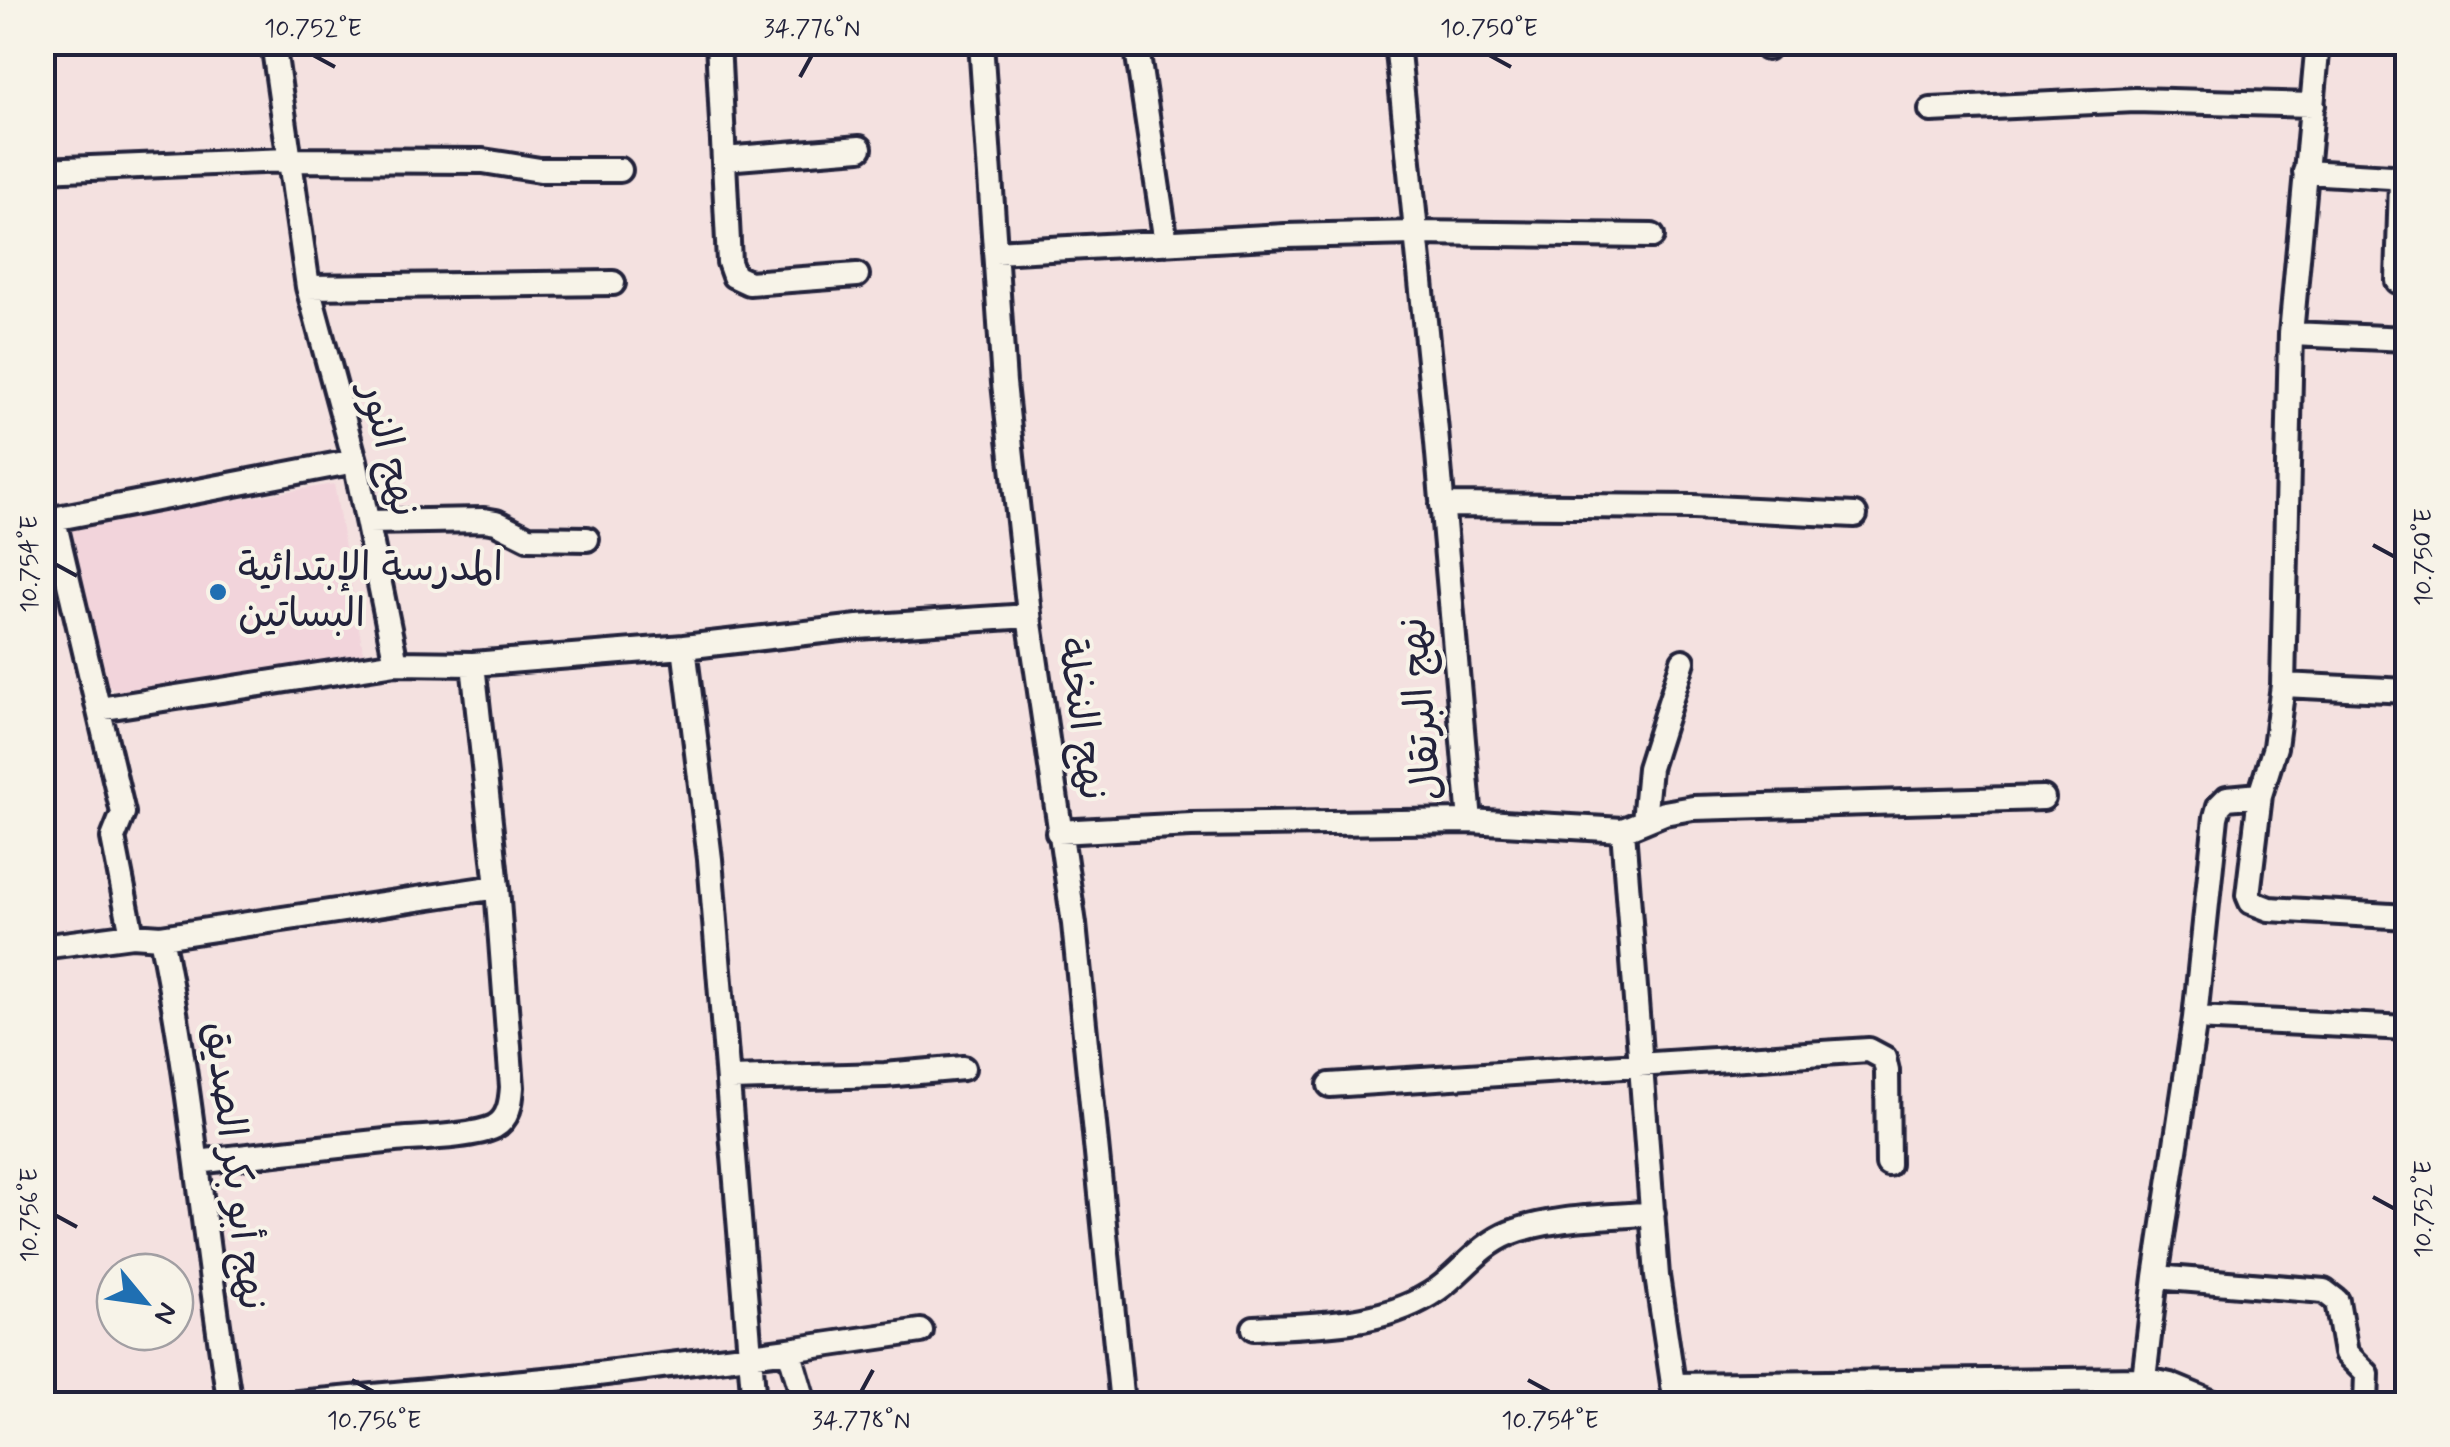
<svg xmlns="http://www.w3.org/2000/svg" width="2450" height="1447" font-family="Mynerve,'Playpen Sans Arabic',sans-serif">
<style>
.built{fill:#f2d4db}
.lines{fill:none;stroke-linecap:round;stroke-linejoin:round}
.street-casing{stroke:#22223b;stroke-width:30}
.street{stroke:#f7f3e8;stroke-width:22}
.ticks{fill:none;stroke:#22223b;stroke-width:4}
.poi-dot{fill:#1f6fb2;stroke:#f7f3e8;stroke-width:4}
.labels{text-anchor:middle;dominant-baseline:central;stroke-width:8;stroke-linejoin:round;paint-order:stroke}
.street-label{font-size:40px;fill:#22223b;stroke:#f7f3e8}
.poi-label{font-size:40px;fill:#22223b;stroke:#f7f3e8;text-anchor:start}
.neatline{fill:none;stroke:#22223b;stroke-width:4}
.ticks-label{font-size:25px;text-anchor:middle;fill:#22223b}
</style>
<rect width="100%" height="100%" fill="#f4e1e0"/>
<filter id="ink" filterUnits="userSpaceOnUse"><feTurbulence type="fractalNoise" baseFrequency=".01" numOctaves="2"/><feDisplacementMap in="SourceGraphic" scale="20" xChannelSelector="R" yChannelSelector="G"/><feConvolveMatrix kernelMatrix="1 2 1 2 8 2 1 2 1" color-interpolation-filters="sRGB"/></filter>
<g filter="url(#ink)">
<path class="built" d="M334,484L364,657L119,693L102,681L68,527Z"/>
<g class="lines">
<defs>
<path id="street" d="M273,42L308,287L355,461L396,663L473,664L684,647L858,627L1029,616
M718,42L729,262L734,276L749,283L857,275
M981,42L1004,383L1030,623L1074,924L1122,1404
M1136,42L1166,243
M1397,42L1436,431L1470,821L1623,830L1657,1276L1676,1404
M1767,42V48
M2318,42L2291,334L2283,685L2275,747L2260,795L2248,895L2251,902L2269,909L2408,917
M1931,110L2135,100L2313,105
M724,159L860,148
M42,170L288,160L483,161L540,170H620
M2305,172L2391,177L2401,182L2398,281
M995,252L1285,236L1415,233L1652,236
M308,287L613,283
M2291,334L2408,339
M1442,505L1693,507L1855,515
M54,520L123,813L113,838L132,935
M42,521L355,461
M368,522L484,520L496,522L528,538L587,539
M684,647L710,859L754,1404
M2283,685L2408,691
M99,709L396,663
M1644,821L1649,768L1683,661
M1623,830L1664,813L1693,808L2043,798
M1058,832L1191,825L1470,821
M161,937C193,1092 204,1249 230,1404
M42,947L132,935L161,937L497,887L473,664
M2195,1018L2408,1028
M730,1079L885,1075L963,1068
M1330,1085L1869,1050L1884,1058L1887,1071L1888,1164
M197,1162C263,1154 329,1147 395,1140C419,1138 474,1137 494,1127C509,1119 511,1102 512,1087L497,887
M2156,1277L2324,1291L2337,1301L2346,1353L2367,1374L2366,1404
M1254,1328C1317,1324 1384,1327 1438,1289C1463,1271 1480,1245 1510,1233C1553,1216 1607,1218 1653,1213
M1673,1385L2143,1379L2170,1385L2216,1404
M287,1404L566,1378L789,1350
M805,1404L789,1350L921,1331
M2141,1404L2156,1277L2195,1018L2216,817L2219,806L2227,798L2260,795"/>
</defs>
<use href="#street" class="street-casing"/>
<use href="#street" class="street"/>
</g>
</g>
<path class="ticks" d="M313,55L335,67M1489,55L1511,67M800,77L812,55M2373,545L2395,557M55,564L77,576M2373,1197L2395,1209M55,1215L77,1227M352,1380L374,1392M1528,1380L1550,1392M861,1392L873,1370"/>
<circle class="poi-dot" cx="218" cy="592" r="10"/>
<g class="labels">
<g class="street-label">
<text transform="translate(388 450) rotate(76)">نهج النور</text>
<text transform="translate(1422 709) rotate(-95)">نهج البرتقال</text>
<text transform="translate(1081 719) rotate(82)">نهج النخلة</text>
<text transform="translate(234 1166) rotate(83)">نهج أبو بكر الصديق</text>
</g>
<g class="poi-label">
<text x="238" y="569">المدرسة الإبتدائية<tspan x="238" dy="46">البساتين</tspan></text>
</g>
</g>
<rect width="2450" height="1447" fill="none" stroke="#f7f3e8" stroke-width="110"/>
<g transform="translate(145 1302) rotate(119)"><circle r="48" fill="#f7f3e8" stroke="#a29fa3" stroke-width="2.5"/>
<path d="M0-8L18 38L0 25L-18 38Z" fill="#1f6fb2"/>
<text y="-15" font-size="28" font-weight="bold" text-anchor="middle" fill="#22223b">N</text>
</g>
<rect x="55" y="55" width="2340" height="1337" class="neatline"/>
<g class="ticks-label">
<text x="313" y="36">10.752°E</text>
<text x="812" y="36">34.776°N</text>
<text x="1489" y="36">10.750°E</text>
<text transform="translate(2422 557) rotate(-90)" y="9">10.750°E</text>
<text transform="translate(28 564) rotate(-90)" y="9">10.754°E</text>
<text transform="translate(2422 1209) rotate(-90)" y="9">10.752°E</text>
<text transform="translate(28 1215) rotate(-90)" y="9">10.756°E</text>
<text x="374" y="1428">10.756°E</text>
<text x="861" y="1428">34.778°N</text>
<text x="1550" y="1428">10.754°E</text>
</g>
</svg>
